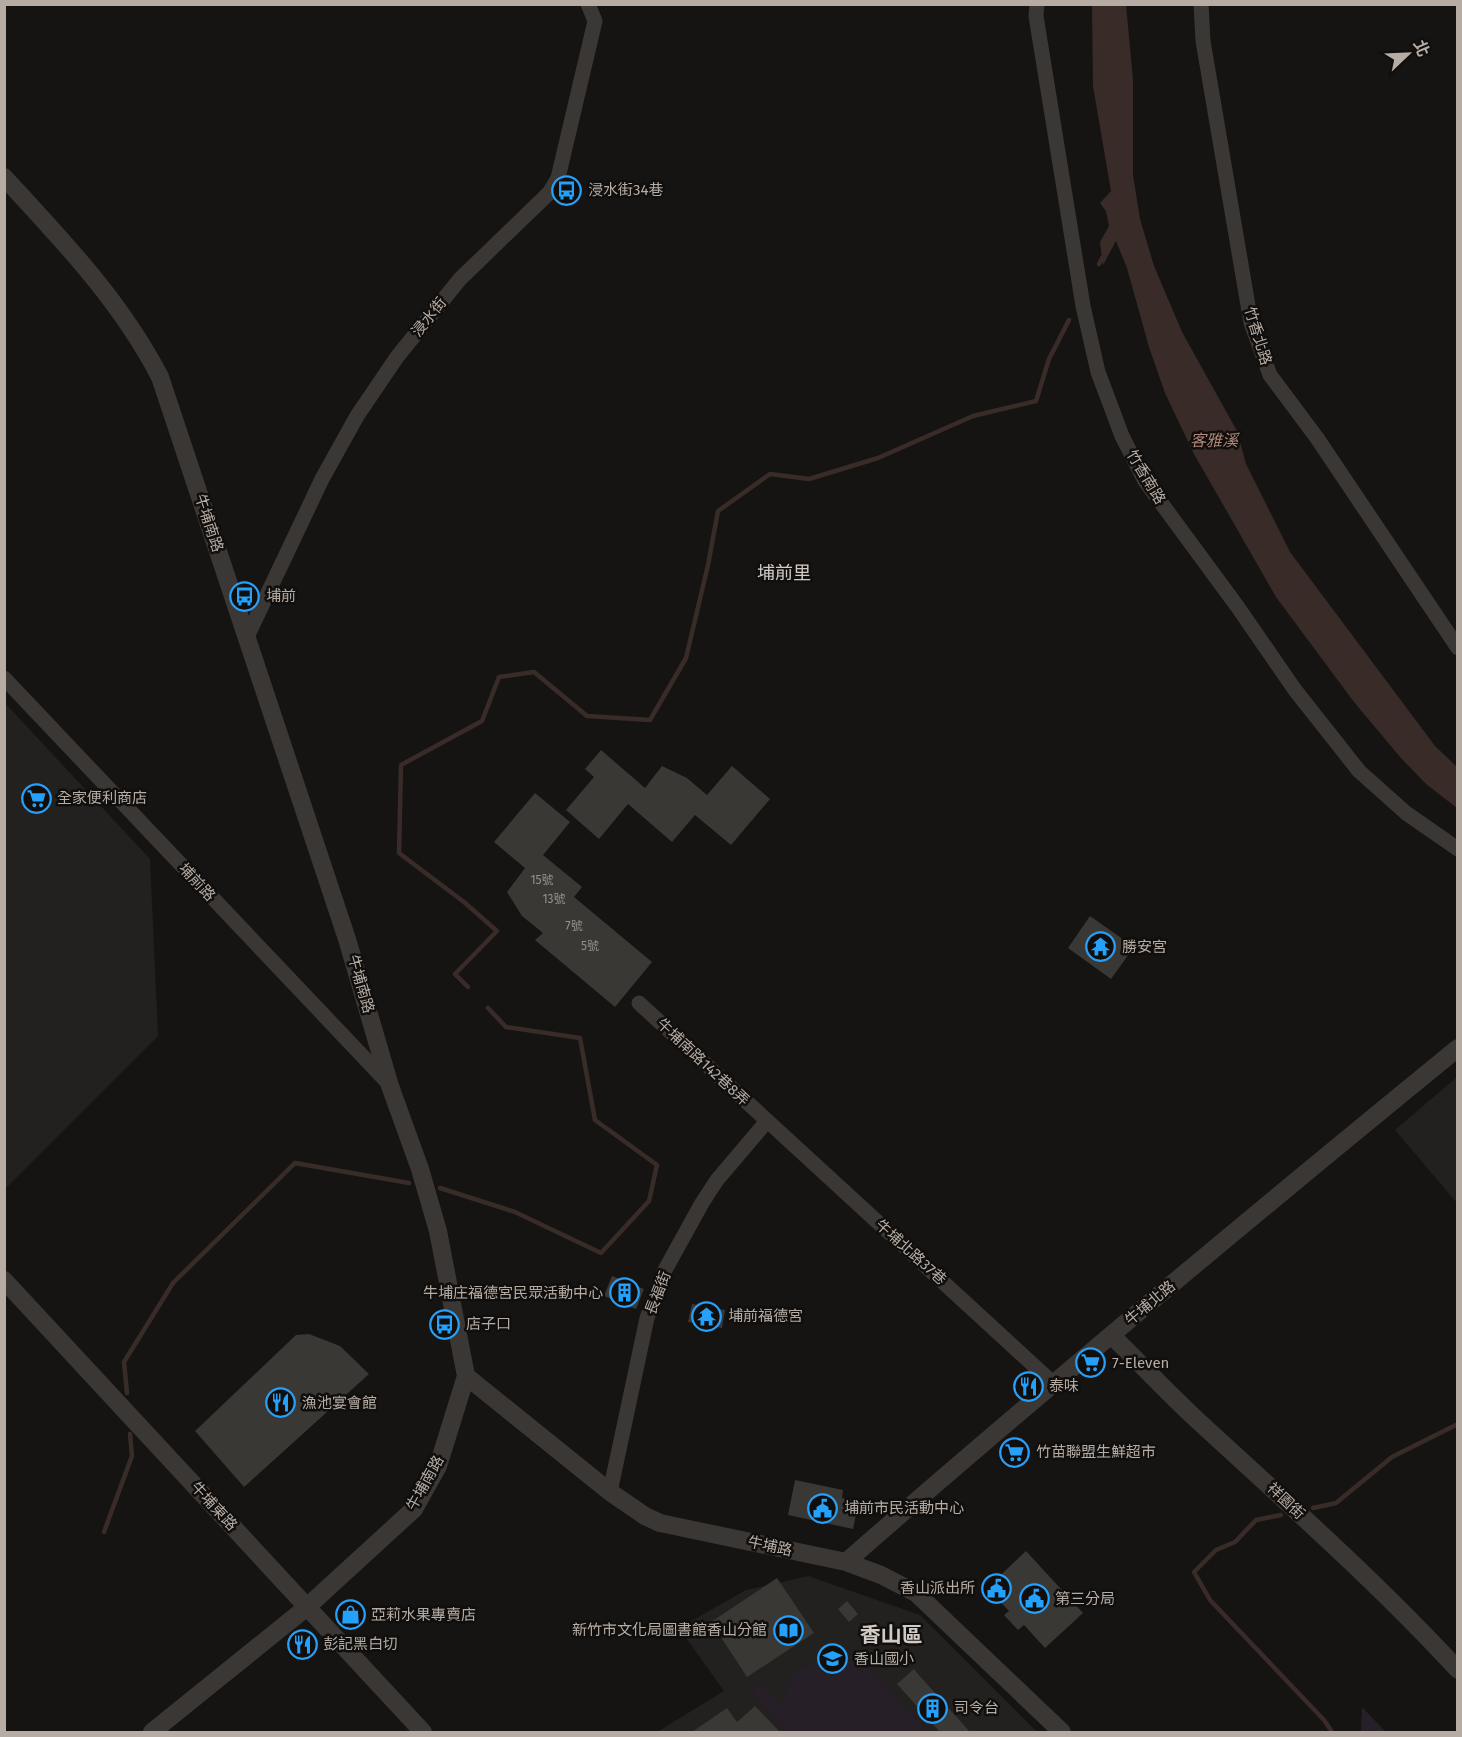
<svg xmlns="http://www.w3.org/2000/svg" width="1462" height="1737" font-family="'Fira Sans','Noto Sans TC',sans-serif">
<style>
.built{fill:#22211f}
.green{fill:#261f28}
.water{fill:#392c28}
.lines{fill:none;stroke-linecap:round;stroke-linejoin:round}
.stream{stroke:#392c28;stroke-width:4.5}
.building{fill:#3a3835}
.minor{stroke:#3a3734;stroke-width:15}
.tertiary{stroke:#3a3734;stroke-width:18}
.labels{text-anchor:middle;dominant-baseline:central;stroke-width:5;stroke-linejoin:round;paint-order:stroke}
.number-label{font-size:12px;fill:#978f88}
.poi-label{font-size:15px;fill:#b6aca4;stroke:#100f0e;text-anchor:start}
.street-label{font-size:15px;fill:#b6aca4;stroke:#100f0e}
.water-label{font-size:16px;font-style:italic;fill:#b38678;stroke:#100f0e}
.quarter-label{font-size:18px;fill:#d2cbc5;stroke:#100f0e}
.district-label{font-size:21px;font-weight:bold;fill:#d2cbc5;stroke:#100f0e}
</style>
<rect width="100%" height="100%" fill="#151413"/>
<path class="built" d="M5,703L150,859L158,1036L5,1189Z
M1457,1077V1203L1395,1130Z
M808,1576L920,1615L1037,1732H657L724,1691L679,1628L746,1590Z"/>
<path class="green" d="M845,1657L866,1665L927,1732H787L752,1693L762,1684L782,1706C785,1698 786,1689 790,1682C800,1662 825,1658 845,1657Z
M1362,1707L1386,1732H1361Z"/>
<path class="water" d="M1092,5H1126L1133,80V175L1140,219L1154,266L1182,332L1237,431L1246,464L1290,552L1435,746L1457,767V808L1426,784L1400,757L1354,702L1276,597L1194,454L1165,393L1149,347L1127,268L1116,241L1103,265L1100,242L1109,226L1106,211L1100,203L1111,191L1093,86Z"/>
<g class="lines">
<path class="stream" d="M1099,264L1105,253
M468,987L455,974L497,931L464,902L399,853L401,765L482,721L499,677L534,672L587,716L650,720L686,658L708,565L718,511L770,474L809,479L878,458L973,416L1036,401L1049,359L1069,320
M440,1188L515,1212L601,1253L649,1201L657,1165L595,1120L580,1038L506,1027L488,1008
M127,1393L124,1362L173,1283L295,1163L409,1183
M1313,1508L1336,1503L1392,1457L1458,1424
M1281,1515L1256,1520L1235,1542L1216,1550L1194,1572L1210,1600L1324,1720L1332,1732
M104,1532L132,1456L130,1434"/>
</g>
<path class="building" d="M601,750L645,788L662,766L687,778L707,795L732,766L770,799L731,845L695,815L672,842L628,804L599,839L566,810L594,777L585,769Z
M535,793L570,822L543,855L582,887L574,897L652,962L615,1007L535,940L543,933L522,916L507,892L525,868L494,842Z
M1090,916L1134,947L1111,979L1068,948Z
M612,1276L644,1289L636,1309L604,1296Z
M692,1304L725,1310L722,1328L688,1322Z
M309,1334L340,1346L369,1374L244,1487L195,1431L296,1335Z
M795,1480L843,1490L842,1498L859,1501L853,1529L788,1515Z
M1026,1551L1083,1613L1045,1648L1024,1625L1018,1630L1004,1615L1009,1611L987,1588Z
M777,1578L814,1633L747,1677L711,1622Z
M847,1601L858,1614L849,1622L838,1609Z
M914,1669L918,1674L970,1732H940L897,1684Z
M755,1706L780,1732H692L727,1708L737,1722Z"/>
<g class="lines">
<path class="minor" d="M1037,4L1036,16L1083,306L1098,372L1122,436L1145,481L1237,606L1295,690L1359,771L1406,813L1458,849
M1201,4L1203,41L1251,323L1270,375L1317,438L1458,648
M247,637L322,479L357,416L397,357L460,279L549,193L558,178L595,21L588,4
M4,678L390,1085
M639,1003L1054,1384
M610,1492L647,1318L665,1270L702,1203L717,1180L767,1121"/>
<path class="tertiary" d="M4,177C62,240 120,300 160,377L347,939L390,1086L420,1169L438,1231L466,1376L438,1466L414,1509L307,1607L152,1732
M4,1280L423,1732
M1111,1335C1140,1363 1167,1392 1196,1419C1285,1501 1376,1581 1458,1670
M466,1376L610,1492L645,1516L660,1523L846,1562L881,1575L916,1593L1062,1732
M846,1562C1046,1387 1251,1217 1458,1048"/>
</g>
<defs>
<symbol id="bus-ring" viewBox="-11 -11 22 22"><circle r="9.5" fill="#100f0e" stroke="#25a0fb" stroke-width="1.5"/><path d="M-5-6H5V4H4V6H2V4H-2V6H-4V4H-5ZM-3.5-4V0h7V-4ZM-3.5 1.2v1.5H-2V1.2ZM2 1.2v1.5H3.5V1.2Z" fill="#25a0fb"/></symbol>
<symbol id="supermarket-ring" viewBox="-11 -11 22 22"><circle r="9.5" fill="#100f0e" stroke="#25a0fb" stroke-width="1.5"/><path d="M-6-5.5h2.5l.6 2H6L4.5 2H-2.5L-4.4-4H-6ZM-1.5 3.2a1.3 1.3 0 1 0 .1 0ZM3 3.2a1.3 1.3 0 1 0 .1 0Z" fill="#25a0fb"/></symbol>
<symbol id="temple-ring" viewBox="-11 -11 22 22"><circle r="9.5" fill="#100f0e" stroke="#25a0fb" stroke-width="1.5"/><path d="M0-6L5-2H3V0L6.5 2.5H4V6H1.5V3h-3V6H-4V2.5H-6.5L-3 0V-2H-5Z" fill="#25a0fb"/></symbol>
<symbol id="building-ring" viewBox="-11 -11 22 22"><circle r="9.5" fill="#100f0e" stroke="#25a0fb" stroke-width="1.5"/><path d="M-4-6H4V6H1V3H-1V6H-4ZM-2.5-4.3h1.7v1.8h-1.7ZM.8-4.3h1.7v1.8H.8ZM-2.5-1h1.7V.8h-1.7ZM.8-1h1.7V.8H.8Z" fill="#25a0fb"/></symbol>
<symbol id="restaurant-ring" viewBox="-11 -11 22 22"><circle r="9.5" fill="#100f0e" stroke="#25a0fb" stroke-width="1.5"/><path d="M-5-6h1v4h1v-4h1v4h1v-4h1v5L-1.5 .5V6h-2V.5L-5-1ZM5-6V6H3V1.5H1.5Q1.5-4 5-6Z" fill="#25a0fb"/></symbol>
<symbol id="civic-ring" viewBox="-11 -11 22 22"><circle r="9.5" fill="#100f0e" stroke="#25a0fb" stroke-width="1.5"/><path d="M-.6-6.5H3V-4.5H.6V-3L4-1V1h2V6H-6V1h2V-1L-.6-3ZM-1.2 2.5V6h2.4V2.5Z" fill="#25a0fb"/></symbol>
<symbol id="shop-ring" viewBox="-11 -11 22 22"><circle r="9.5" fill="#100f0e" stroke="#25a0fb" stroke-width="1.5"/><path d="M-5-2.5h2.3a2.7 3.5 0 0 1 5.4 0H5L5.5 6h-11ZM-1.5-2.5h3a1.5 2.3 0 0 0-3 0Z" fill="#25a0fb"/></symbol>
<symbol id="library-ring" viewBox="-11 -11 22 22"><circle r="9.5" fill="#100f0e" stroke="#25a0fb" stroke-width="1.5"/><path d="M-6-4Q-3-5.5-.7-3.5V5Q-3 3-6 4ZM6-4Q3-5.5 .7-3.5V5Q3 3 6 4Z" fill="#25a0fb"/></symbol>
<symbol id="school-ring" viewBox="-11 -11 22 22"><circle r="9.5" fill="#100f0e" stroke="#25a0fb" stroke-width="1.5"/><path d="M0-5L7-2L0 1L-7-2ZM-4 1L0 2.5L4 1V4Q0 6-4 4Z" fill="#25a0fb"/></symbol>
</defs>
<g fill-rule="evenodd">
<use href="#bus-ring" x="550" y="174" width="33" height="33"/>
<use href="#bus-ring" x="228" y="580" width="33" height="33"/>
<use href="#supermarket-ring" x="20" y="782" width="33" height="33"/>
<use href="#temple-ring" x="1084" y="930" width="33" height="33"/>
<use href="#building-ring" x="608" y="1276" width="33" height="33"/>
<use href="#temple-ring" x="690" y="1300" width="33" height="33"/>
<use href="#bus-ring" x="428" y="1308" width="33" height="33"/>
<use href="#supermarket-ring" x="1074" y="1346" width="33" height="33"/>
<use href="#restaurant-ring" x="1012" y="1370" width="33" height="33"/>
<use href="#restaurant-ring" x="264" y="1386" width="33" height="33"/>
<use href="#supermarket-ring" x="998" y="1436" width="33" height="33"/>
<use href="#civic-ring" x="806" y="1492" width="33" height="33"/>
<use href="#civic-ring" x="980" y="1572" width="33" height="33"/>
<use href="#civic-ring" x="1018" y="1582" width="33" height="33"/>
<use href="#shop-ring" x="334" y="1598" width="33" height="33"/>
<use href="#library-ring" x="772" y="1614" width="33" height="33"/>
<use href="#restaurant-ring" x="286" y="1628" width="33" height="33"/>
<use href="#school-ring" x="816" y="1642" width="33" height="33"/>
<use href="#building-ring" x="916" y="1692" width="33" height="33"/>
</g>
<g class="labels">
<g class="number-label">
<text x="542" y="880">15號</text>
<text x="554" y="899">13號</text>
<text x="574" y="926">7號</text>
<text x="590" y="946">5號</text>
</g>
<g class="poi-label">
<text x="588" y="190">浸水街34巷</text>
<text x="266" y="596">埔前</text>
<text x="57" y="798">全家便利商店</text>
<text x="1122" y="947">勝安宮</text>
<text x="603" y="1293" text-anchor="end">牛埔庄福德宮民眾活動中心</text>
<text x="728" y="1316">埔前福德宮</text>
<text x="466" y="1324">店子口</text>
<text x="1112" y="1363">7-Eleven</text>
<text x="1049" y="1386">泰味</text>
<text x="302" y="1403">漁池宴會館</text>
<text x="1036" y="1452">竹苗聯盟生鮮超市</text>
<text x="844" y="1508">埔前市民活動中心</text>
<text x="975" y="1588" text-anchor="end">香山派出所</text>
<text x="1055" y="1599">第三分局</text>
<text x="371" y="1615">亞莉水果專賣店</text>
<text x="767" y="1630" text-anchor="end">新竹市文化局圖書館香山分館</text>
<text x="323" y="1644">彭記黑白切</text>
<text x="854" y="1659">香山國小</text>
<text x="954" y="1708">司令台</text>
</g>
<g class="street-label">
<text transform="translate(429 317) rotate(-51)">浸水街</text>
<text transform="translate(1258 336) rotate(73)">竹香北路</text>
<text transform="translate(1146 477) rotate(59)">竹香南路</text>
<text transform="translate(209 523) rotate(72)">牛埔南路</text>
<text transform="translate(197 882) rotate(47)">埔前路</text>
<text transform="translate(361 984) rotate(74)">牛埔南路</text>
<text transform="translate(703 1062) rotate(43)">牛埔南路142巷8弄</text>
<text transform="translate(911 1252) rotate(42)">牛埔北路37巷</text>
<text transform="translate(658 1293) rotate(-69)">長福街</text>
<text transform="translate(1150 1303) rotate(-40)">牛埔北路</text>
<text transform="translate(425 1483) rotate(-61)">牛埔南路</text>
<text transform="translate(1286 1501) rotate(43)">祥園街</text>
<text transform="translate(214 1506) rotate(47)">牛埔東路</text>
<text transform="translate(770 1546) rotate(12)">牛埔路</text>
</g>
<g class="water-label">
<text x="1214" y="440">客雅溪</text>
</g>
<g class="quarter-label">
<text x="784" y="573">埔前里</text>
</g>
<g class="district-label">
<text x="891" y="1635">香山區</text>
</g>
</g>
<rect width="1462" height="1737" fill="none" stroke="#b6aca4" stroke-width="12"/>
<g transform="translate(1408 54) rotate(67)" stroke="#100f0e" stroke-width="4.5" paint-order="stroke">
<path d="M0-4.5L10 22L0 15L-10 22Z" fill="#b6aca4"/>
<text y="-9" font-size="16" font-weight="bold" text-anchor="middle" fill="#b6aca4">北</text>
</g>
</svg>
